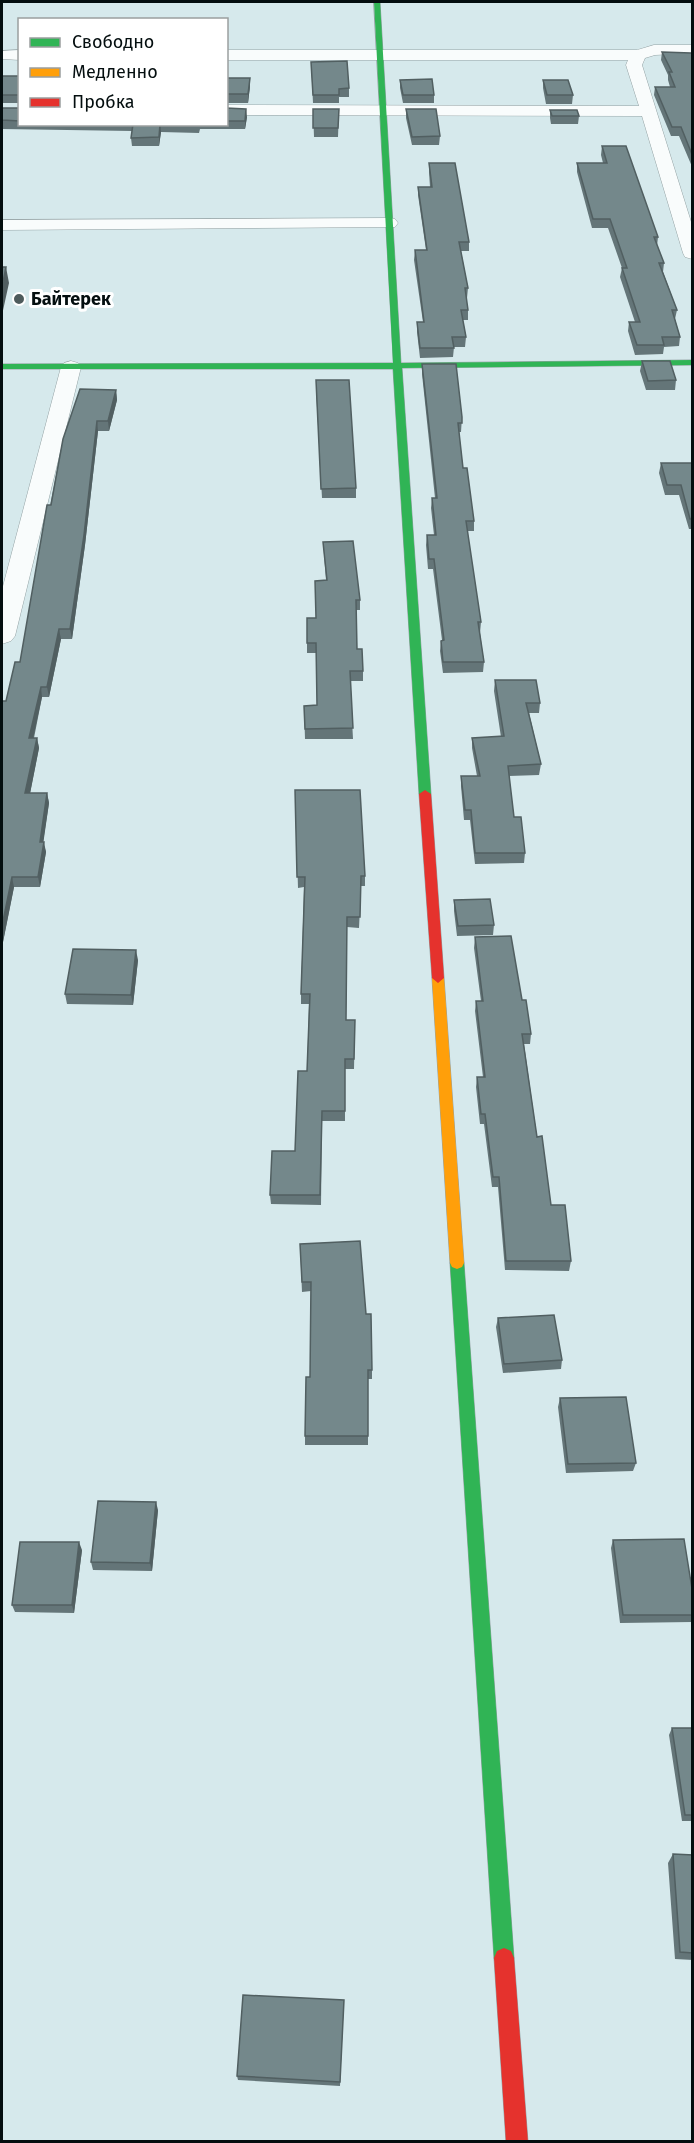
<svg xmlns="http://www.w3.org/2000/svg" width="694" height="2143" font-family="'Fira Sans',sans-serif">
<style>
.lines{fill:none;stroke-linecap:round;stroke-linejoin:round}
.street-casing{stroke:#94a2a4;stroke-width:1}
.fast-casing{stroke:#94a2a4;stroke-width:1}
.slow-casing{stroke:#94a2a4;stroke-width:1}
.jam-casing{stroke:#94a2a4;stroke-width:1}
.street{fill:#f9fcfc;fill-rule:evenodd}
.fast{fill:#30b455;fill-rule:evenodd}
.slow{fill:#ff9f0a;fill-rule:evenodd}
.jam{fill:#e5322d;fill-rule:evenodd}
.wall{fill:#647578}
.shaded-wall{fill:#515f61}
.building{fill:#74888b;stroke:#515f61;stroke-width:1.5}
.poi-dot{fill:#4e5b5c;stroke:#fff;stroke-width:2}
.labels{text-anchor:middle;dominant-baseline:central;stroke-width:6;stroke-linejoin:round;paint-order:stroke}
.far-poi-label{font-size:18px;font-weight:bold;fill:#040e0f;stroke:#fff;text-anchor:start}
</style>
<rect width="100%" height="100%" fill="#d6e9ec"/>
<g class="lines">
<defs>
<path id="street" d="M654,45H692V53L655,55L645,58L642,65L692,225V259L685,257L683,253L642,116L226,115V105L639,106L626,65L628,60H226V50H637Z
M20,50V60L2,59V51Z
M389,218L395,219L398,223L395,227L2,230V220Z
M71,361L78,363L81,367L15,636L11,641L2,644V590L61,367L64,363Z"/>
<path id="fast" d="M374,2H380L401,363L692,360V365L402,368L431,794L425,798L419,794L393,369H2V364L393,363Z
M457,1257L462,1259L464,1263L514,1958L511,1965L504,1968L497,1965L494,1958L450,1263L452,1259Z"/>
<path id="slow" d="M438,973L444,978L464,1263L462,1267L457,1269L452,1267L450,1263L432,978Z"/>
<path id="jam" d="M425,790L431,794L444,978L438,983L432,978L419,794Z
M504,1948L511,1951L514,1958L528,2142H506L494,1958L497,1951Z"/>
</defs>
<use href="#street" class="street-casing"/>
<use href="#fast" class="fast-casing"/>
<use href="#slow" class="slow-casing"/>
<use href="#jam" class="jam-casing"/>
<use href="#street" class="street"/>
<use href="#fast" class="fast"/>
<use href="#slow" class="slow"/>
<use href="#jam" class="jam"/>
</g>
<path class="wall" d="M662,52L693,55V169L679,136H671L654,95L655,87H670L668,80V75L661,60Z
M311,62L349,88V97H339V103H313Z
M2,76H20V103H2Z
M226,78H250V86L248,103H226Z
M400,80L434,95V103H403L400,88Z
M543,80L573,95L572,104H546L543,88Z
M2,108H20V124H226V108L247,117L245,129H200L199,133L161,132L159,146H132L131,138L132,131L2,129Z
M313,109H339L338,137H314Z
M406,109L440,136L439,145H412L406,118Z
M550,110L579,116L578,124H551L550,118Z
M602,146L658,237L657,246L664,263L663,272L677,310L675,319L680,337L679,346L664,347L663,354L635,355L628,331L629,322H635L620,277L622,268L608,228H592L577,172V163H603L601,155Z
M429,163L469,242V251H461L468,288L467,298H466L468,310V320H463L466,337L465,347H454L453,357L420,358L417,332V322H423L414,260L415,250H426L418,195V187H430L429,172Z
M642,361L676,380L675,390H646L640,371Z
M422,364L462,417L461,432H459L463,468L474,521V531H467L481,622L480,633L484,662L483,672L443,673L440,651L441,641L442,640L433,569H428L426,545L427,535H434L431,508L432,498H435L422,374Z
M116,390L117,400L109,431H98L85,545L72,639H61L49,697H42L34,738H37L39,748L30,793H47L49,803L43,842L46,852L40,887H14L2,947V701H6L20,662L63,439Z
M316,390L356,488V498H322Z
M661,463H693V529H689L679,495H665L659,473Z
M323,542L360,600V610H356L357,649L363,671V681H350L353,739H305L304,706L317,705L316,653H307V618H316L326,580Z
M495,680L540,703L539,713H529L541,764L539,775L509,776L514,817L525,853L524,863L475,864L470,820H464L461,786V776H477L472,748V738L501,737L494,691Z
M295,790L365,876V886H361L359,928L347,927L346,1020H355L354,1069H345V1121H322L321,1205L271,1204L270,1195L295,1151L307,1071L309,1004H301V994L304,887L298,888Z
M454,900L494,925L493,935L457,936L454,911Z
M475,937L522,1000L531,1034L530,1044H524L537,1137L551,1205L571,1261L569,1271L505,1270L498,1187H492L484,1124H480L476,1087L477,1077H483L475,1011L476,1001H481L474,948Z
M138,960L133,1005L67,1004L65,994Z
M300,1244L366,1314L372,1370V1379H368V1445H305V1436L310,1377L311,1291L302,1292Z
M498,1318L562,1360L561,1369L503,1373L496,1327Z
M560,1398L636,1463L633,1471L566,1473L558,1407Z
M158,1510L152,1571L93,1570L91,1562Z
M613,1540L693,1595L692,1622L620,1623L611,1548Z
M82,1550L74,1613L15,1612L12,1605Z
M672,1728H693V1821H682L669,1735Z
M673,1854L693,1855V1960L675,1959L668,1863Z
M344,2000L340,2086L238,2080L237,2076Z"/>
<path class="shaded-wall" d="M250,78V86L248,103V94Z
M246,109L247,117L245,129V121Z
M160,124L161,132L159,146V137Z
M6,267L9,283L2,315V287Z
M116,390L117,400L109,431L108,421Z
M97,421L98,431L85,545L72,639L70,629Z
M59,629L61,639L49,697L47,687Z
M41,687L42,697L31,748L29,738Z
M37,738L39,748L28,804L25,793Z
M47,793L49,803L42,852L40,842Z
M44,842L46,852L40,887L38,877Z
M12,877L14,887L2,947V926Z
M136,950L138,960L133,1005L131,995Z
M156,1502L158,1510L152,1571L150,1563Z
M79,1542L82,1550L74,1613L72,1605Z"/>
<path class="building" d="M662,52L691,53L693,55V157L681,127H672L655,87H675L669,72H672Z
M347,61L349,88L339,89V95H313L311,62Z
M2,76H20V95H2Z
M226,78H250L248,94H226Z
M432,79L434,95H403L400,80Z
M543,80H568L573,95H547Z
M2,108H20V121L2,120Z
M226,108L246,109L245,121H226Z
M313,109H339L338,128H313Z
M406,109H436L440,136L412,137Z
M550,110H577L579,116H552Z
M133,124H160L159,137L131,138Z
M602,146H626L658,237H654L664,263H659L677,310H672L680,337H662L664,345H637L629,322H640L622,268H627L610,219H593L577,163H607Z
M429,163H455L469,242H459L468,288H465L468,310H461L466,337H452L454,348H420L417,322H424L415,250H427L418,187H432Z
M2,267H6L2,287Z
M642,361H670L676,380L648,381Z
M422,364H456L462,417V423H458L463,468H467L474,521H466L481,622H478L484,662H443L441,641L444,640L434,559H429L427,535H436L432,498H437Z
M316,380H349L356,488L321,489Z
M80,389L116,390L108,421H97L84,535L70,629H59L47,687H41L29,738H37L25,793H47L40,842H44L38,877H12L2,926V701H6L15,662H20L47,505H51L63,439Z
M661,463H693V519H690L681,485H667Z
M353,541L360,600H356L357,649H362L363,671H350L353,728L305,729L304,706L317,705L316,643H307V618H316L315,581L327,580L323,542Z
M495,680H536L540,703H526L541,764L508,766L514,817H521L525,853H475L471,810H465L461,776H480L472,738L504,736Z
M295,790H360L365,876H361L360,917H347L346,1020H355L354,1059H345V1111H322L320,1195H270L272,1151H295L298,1071H307L310,994H301L305,877H297Z
M490,899L494,925L458,926L454,900Z
M511,936L522,1000H526L531,1034H522L537,1137L542,1136L551,1205H565L571,1261H506L499,1177H493L485,1114H481L477,1077H485L476,1001H483L475,937Z
M73,949L136,950L131,995L65,994Z
M360,1241L366,1314H371L372,1370H368V1436H305L306,1377H310L311,1282H302L300,1244Z
M554,1315L562,1360L504,1364L498,1318Z
M626,1397L636,1463L568,1464L560,1398Z
M98,1501L156,1502L150,1563L91,1562Z
M684,1539L693,1595V1615H623L613,1540Z
M20,1542H79L72,1605H12Z
M672,1728H693V1815H685Z
M673,1854L693,1855V1953L680,1952Z
M243,1995L344,2000L340,2082L237,2076Z"/>
<circle class="poi-dot" cx="19" cy="299" r="6"/>
<g class="labels">
<g class="far-poi-label">
<text x="31" y="299">Байтерек</text>
</g>
</g>
<rect width="694" height="2143" fill="none" stroke="#040e0f" stroke-width="6"/>
<rect x="18" y="18" width="210" height="108" fill="#ffffff" stroke="#9b9f9f" stroke-width="1.5"/>
<rect x="30" y="38" width="30" height="9" fill="#30b455" stroke="#9b9f9f" stroke-width="1.5"/>
<text x="72" y="48" font-size="18" fill="#040e0f">Свободно</text>
<rect x="30" y="68" width="30" height="9" fill="#ff9f0a" stroke="#9b9f9f" stroke-width="1.5"/>
<text x="72" y="78" font-size="18" fill="#040e0f">Медленно</text>
<rect x="30" y="98" width="30" height="9" fill="#e5322d" stroke="#9b9f9f" stroke-width="1.5"/>
<text x="72" y="108" font-size="18" fill="#040e0f">Пробка</text>
</svg>
